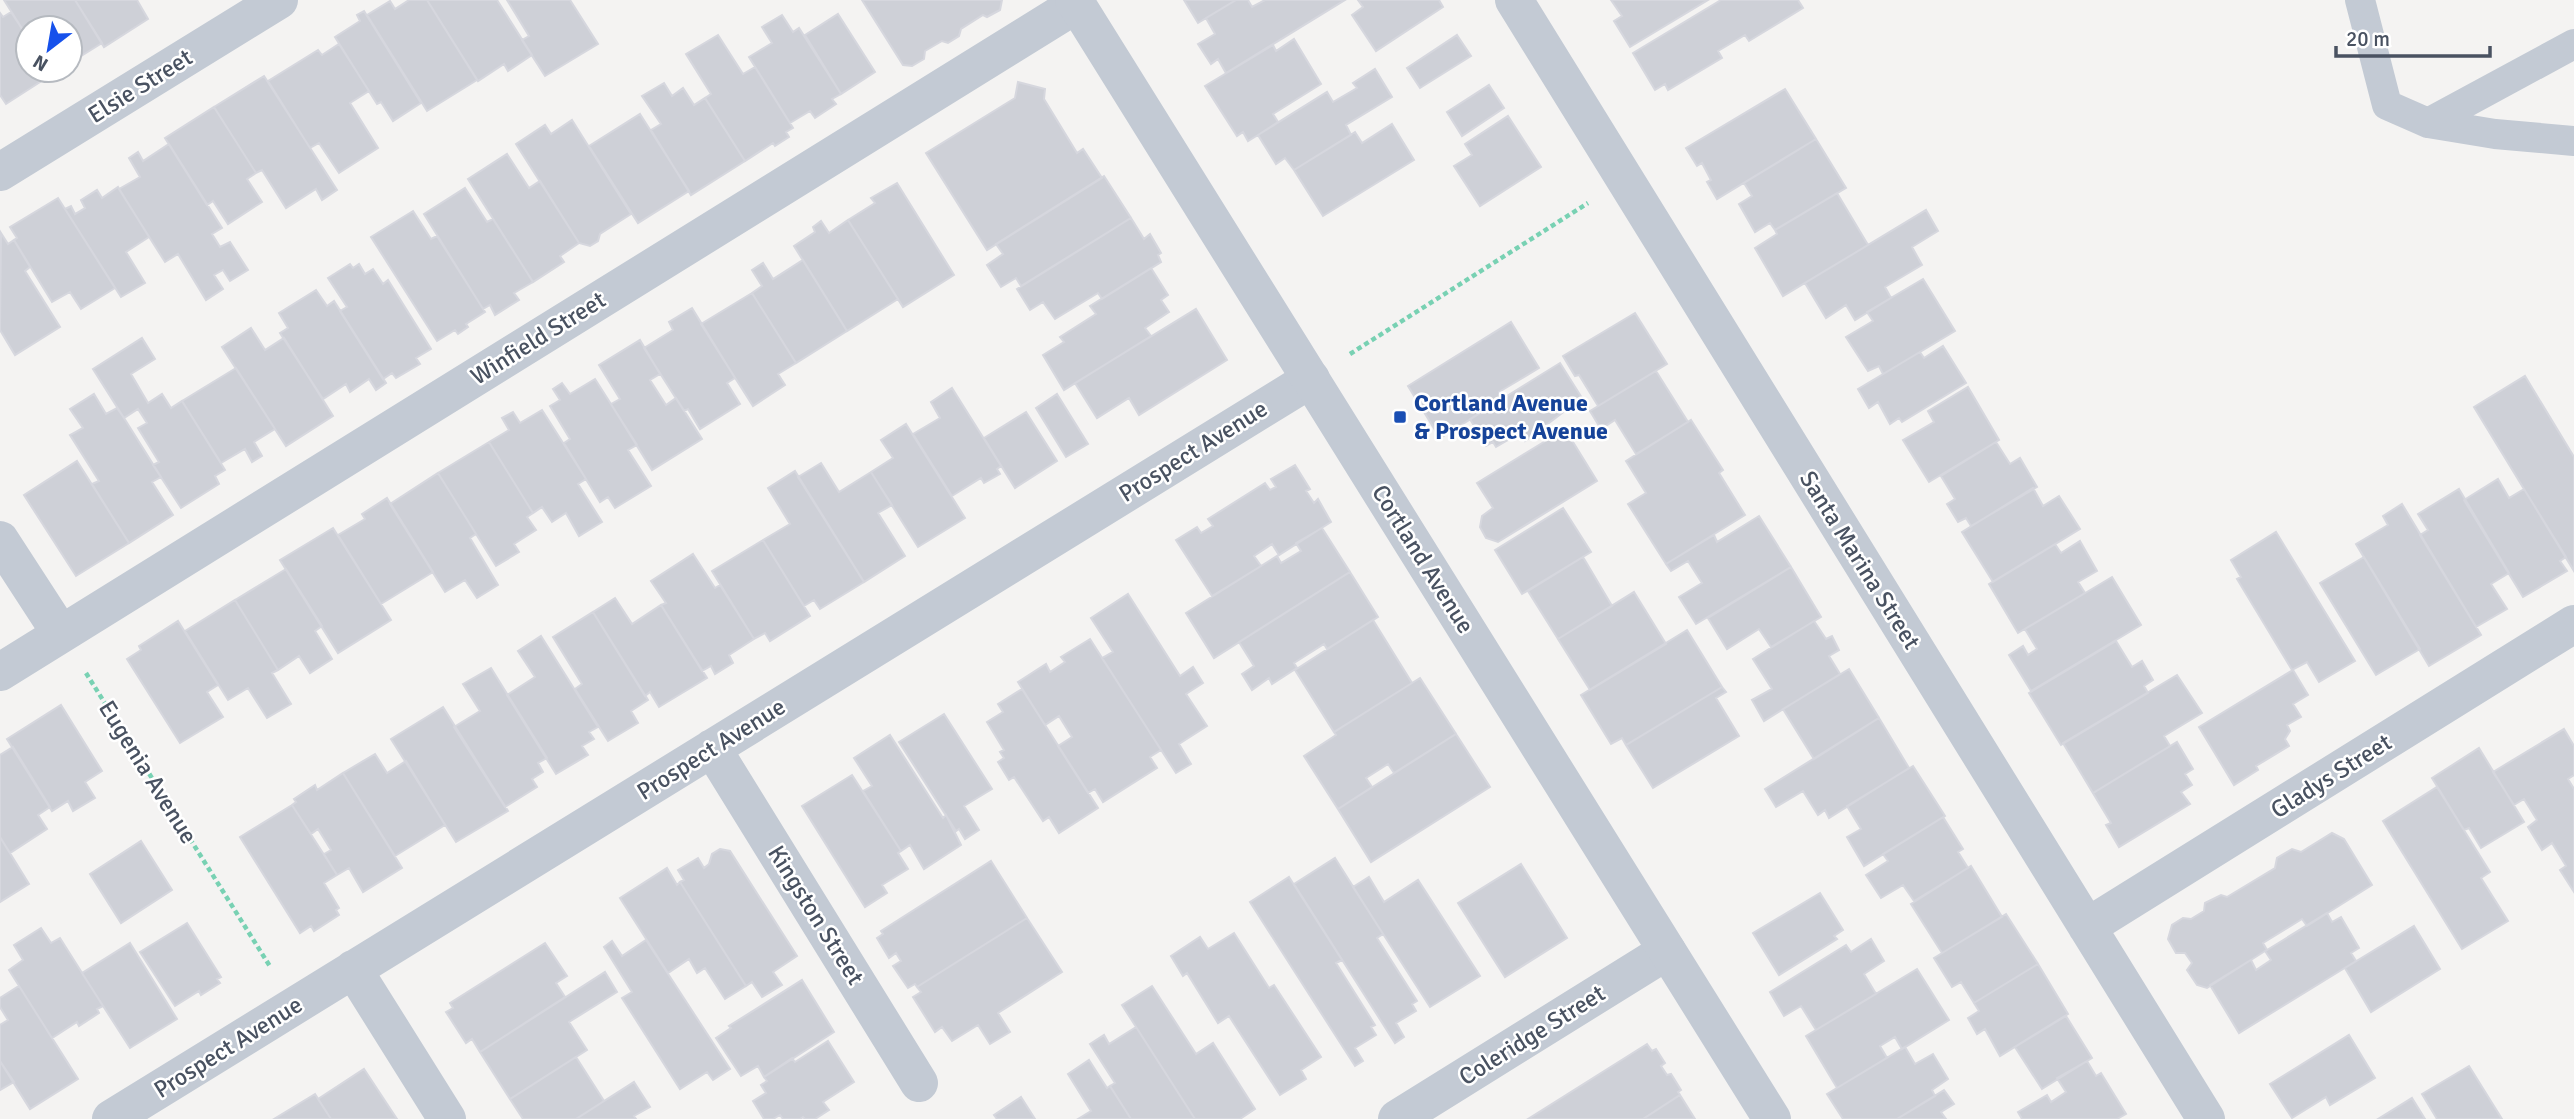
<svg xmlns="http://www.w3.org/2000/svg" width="2574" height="1119" font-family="Signika,sans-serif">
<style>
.building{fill:#ced0d7;stroke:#d6d7de;stroke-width:2}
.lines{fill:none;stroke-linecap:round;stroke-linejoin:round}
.path{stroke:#78d1b3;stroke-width:4.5;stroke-dasharray:5 3.5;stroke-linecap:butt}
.service{stroke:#c3cad4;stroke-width:30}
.minor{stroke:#c3cad4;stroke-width:38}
.tertiary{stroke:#c3cad4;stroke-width:38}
.transit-dot{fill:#1a4fb4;stroke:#fff;stroke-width:2.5}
.labels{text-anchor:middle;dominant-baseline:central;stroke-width:5;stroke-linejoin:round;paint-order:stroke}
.street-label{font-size:24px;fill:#495261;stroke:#fff}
.transit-label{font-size:24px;font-weight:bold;fill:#164399;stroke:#fff;text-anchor:start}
</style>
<rect width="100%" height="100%" fill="#f4f3f2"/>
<path class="building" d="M4,0H75L102,43L70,63V28H28V38Z
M75,0H137L148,19L104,47Z
M409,0H427L477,80L427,111L367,15L390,1L395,9Z
M427,0H497L532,55L508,71L504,64L478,81Z
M507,0H570L598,44L545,76L522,40L529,36Z
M862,0H1002L1000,10L987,17L983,15L961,29L959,36L948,43L942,41L925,51L924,59L912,66L903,65Z
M1184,0H1236L1198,23Z
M1236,0H1248L1252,7L1265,0H1345L1226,73L1218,59L1211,64L1198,44L1215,34L1206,18Z
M1358,0H1439L1443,7L1376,51L1352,15L1363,7Z
M1611,0H1708L1630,47L1614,21L1622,16Z
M1721,0H1798L1803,8L1749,41L1745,35L1718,51L1722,58L1668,90L1665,84L1655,90L1633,53Z
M364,11L421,103L393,121L381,102L377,104L335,37L360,21L357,15Z
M11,12L28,38V70H48L51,75L6,104L0,95V13L3,17Z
M838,14L875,72L841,94L805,35Z
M782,15L793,32L799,28L841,94L832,99L836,104L815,118L810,111L790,123L749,57L772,43L762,27Z
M718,35L743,74L755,67L793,128L786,132L789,137L775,146L773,143L745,161L705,98L711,94L686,54Z
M1457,35L1471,56L1420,88L1407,68Z
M1294,39L1321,84L1273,114L1278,122L1258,135L1248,141L1243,132L1237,136L1205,86L1273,45L1276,51Z
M339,44L369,91L350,103L378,148L339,173L319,143L310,148L268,81L318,50L322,55Z
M1375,69L1392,97L1346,125L1351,135L1294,170L1285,158L1276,164L1258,135L1327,92L1333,102L1357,88L1353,83Z
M264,76L337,190L322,200L316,189L286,208L262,170L256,173L214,107Z
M1018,82L1045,89L1044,99L1077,153L1083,149L1102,178L987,250L926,153L1015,98Z
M664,83L672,96L683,88L694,105L705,98L745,161L691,195L651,130L661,124L642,96Z
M1489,85L1504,108L1462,136L1447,112Z
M1785,89L1816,139L1717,199L1707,182L1711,180L1702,163L1697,166L1686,148Z
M214,107L256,173L247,179L262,202L228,224L213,201L207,205L165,138Z
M640,114L689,191L638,223L589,146Z
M1508,116L1541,167L1480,206L1454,166L1472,155L1465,144Z
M572,120L631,214L600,234L598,241L590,246L579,243L516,144L545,125L551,134Z
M1392,124L1414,160L1323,216L1294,170L1355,132L1362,143Z
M1816,139L1846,188L1775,230L1770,223L1755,232L1739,204L1752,196L1744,183Z
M169,144L222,228L212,234L220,247L230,242L248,270L230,281L223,270L214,275L223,289L206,300L178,254L165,262L119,189L140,177L129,158L138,152L143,161Z
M507,154L529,188L540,181L579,243L560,256L564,262L533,282L468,179Z
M1104,176L1131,218L1021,286L1016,278L1001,287L987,265L1003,254L996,244Z
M897,183L954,275L903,307L848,220L875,203L871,198Z
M118,187L149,237L126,252L145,283L121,297L65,209L71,206L75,214L85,208L81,200L97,190L102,198Z
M465,188L487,222L493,219L533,282L514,293L519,300L495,315L490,305L483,309L424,214Z
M1837,193L1868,245L1783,296L1755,248L1777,234L1775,230Z
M58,198L115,288L81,309L70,292L52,302L14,240L17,238L10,227Z
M1926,210L1938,231L1912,247L1922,265L1885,287L1891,298L1855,320L1846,305L1826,318L1805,283Z
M413,211L431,239L437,236L485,312L466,324L468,327L458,334L455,330L437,341L371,237Z
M1131,218L1144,239L1150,234L1161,253L1158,255L1161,262L1102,299L1098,293L1055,319L1043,302L1030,310L1017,289Z
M848,220L898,299L847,331L794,246L815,232L813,227L821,221L829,233Z
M1,233L8,244L14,240L30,267L25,271L60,327L15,355L0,330Z
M803,260L847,331L796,363L752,293L762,286L752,270L763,263L773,279Z
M350,264L353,268L359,264L365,274L373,269L383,284L388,280L431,349L416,358L420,364L396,378L392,373L383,379L340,311L347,307L328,278Z
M1151,268L1168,295L1161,300L1169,312L1145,328L1151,336L1064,390L1043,355L1064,342L1060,337L1096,314L1090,306Z
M1923,279L1955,331L1883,374L1879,366L1868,371L1846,337L1873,321L1867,312Z
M316,290L327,306L334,301L386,383L376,390L369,379L350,392L346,384L323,399L280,333L288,328L279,313Z
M752,293L796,363L778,374L785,385L753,406L701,324Z
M692,308L735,378L727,383L740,404L700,429L688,409L684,411L644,348L673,330L669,322Z
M1196,309L1227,360L1139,415L1129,398L1097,418L1075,383Z
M1635,313L1667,364L1598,406L1579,375L1575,376L1563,356Z
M1511,322L1539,368L1499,392L1503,399L1440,438L1408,386Z
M251,328L265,350L284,338L333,416L286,446L222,347Z
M142,338L155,359L131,374L148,403L162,394L171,408L182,401L225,470L215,476L219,484L181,508L153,465L159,462L138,428L147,423L138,409L124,418L93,369Z
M640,340L660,374L650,380L666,405L676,398L702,439L652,470L611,404L620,399L599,365Z
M1943,346L1966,383L1902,422L1899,418L1890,424L1878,402L1869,408L1858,389L1920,352L1924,358Z
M1560,363L1582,398L1525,441L1520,433L1496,447L1493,442L1486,446L1470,419Z
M236,368L275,429L254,442L262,456L252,462L245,449L221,463L182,401Z
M1656,371L1688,422L1636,454L1615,420L1601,429L1590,411Z
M2525,376L2574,457V571L2474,407Z
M595,379L637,445L628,450L651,486L615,508L608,497L600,502L564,443L570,439L550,406L560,400L553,389L562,383L570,394Z
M1968,387L1999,440L1929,482L1903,440L1934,422L1928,411Z
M952,388L1001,466L997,469L1000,474L984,483L981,478L952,496L913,434L940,418L931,402Z
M94,394L106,414L117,408L124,418L161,477L152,482L173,515L129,543L92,484L99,481L70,435L83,428L70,409Z
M1057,394L1088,444L1066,457L1036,408Z
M542,410L586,479L578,484L602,522L579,536L566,513L552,522L542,507L533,513L489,442L509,430L502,418L513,412L520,423Z
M1026,412L1057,461L1015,488L984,438Z
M1691,420L1723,470L1719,473L1745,515L1666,564L1628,504L1646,493L1626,461Z
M906,424L965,518L918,547L871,472L893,458L881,440Z
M1565,429L1597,481L1498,542L1486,538L1480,527L1482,516L1493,508L1477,483Z
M489,442L533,513L527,517L536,530L514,544L519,552L496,566L438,473Z
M1996,442L2010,464L2020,458L2037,487L1971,526L1966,518L1958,522L1947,504L1955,499L1941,476Z
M77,461L129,543L76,576L24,495Z
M821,463L839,492L871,472L892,505L878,513L905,556L864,582L798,477Z
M1295,465L1310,489L1306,491L1314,503L1318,499L1331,522L1279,555L1272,544L1254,556L1261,566L1212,596L1176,540L1197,527L1201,533L1213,526L1208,519L1265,483L1270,490L1276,487L1271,479Z
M795,471L864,582L820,609L814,600L804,606L763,540L790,524L768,488Z
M438,473L476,534L470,538L498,585L477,598L465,580L445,592L390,504Z
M2498,479L2509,498L2524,489L2566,557L2560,561L2567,571L2523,597L2464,500Z
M2033,488L2043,506L2059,496L2080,529L1993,582L1962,532Z
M2459,489L2509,573L2491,584L2507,609L2476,627L2420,535L2428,530L2418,514Z
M387,498L433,572L381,604L338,535L365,519L362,514Z
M2402,504L2481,635L2429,666L2356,544L2388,525L2383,516Z
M1563,508L1591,552L1522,594L1495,550Z
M1759,516L1791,567L1696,624L1679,597L1702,583L1688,561L1671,571L1666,564L1714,535L1717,542Z
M333,528L391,620L338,653L280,560Z
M1322,528L1350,572L1214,658L1186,613L1277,556L1281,563L1301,551L1296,543Z
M2276,532L2355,661L2319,682L2307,662L2292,670L2237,579L2241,577L2231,560Z
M763,540L810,616L770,641L765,633L754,639L712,571Z
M2080,541L2097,571L2078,582L2085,593L2018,633L1989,584L2055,544L2061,553Z
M693,554L715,588L720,585L754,639L729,655L733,663L715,674L711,666L702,671L661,605L666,603L651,581Z
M1583,557L1612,606L1558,639L1528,591Z
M2364,557L2420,649L2376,675L2320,583Z
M1791,567L1821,617L1771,647L1759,629L1727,649L1708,618Z
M286,569L322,626L315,631L332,659L310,673L299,656L278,670L235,600Z
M1350,572L1378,617L1327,649L1324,644L1294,663L1297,668L1272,684L1269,678L1252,690L1242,674L1254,666L1239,642Z
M2112,577L2141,625L2031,691L2009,655L2023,646L2028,655L2037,649L2025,629Z
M1634,592L1666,644L1590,690L1558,639Z
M1128,594L1180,676L1193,667L1203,683L1186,694L1207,726L1179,744L1191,764L1176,773L1102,658L1113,652L1091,618Z
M615,598L632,624L661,605L707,678L659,707L650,692L645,696L593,612Z
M235,600L278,670L272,673L291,704L267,718L248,688L228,700L185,631Z
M593,612L648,700L631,711L638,723L608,741L575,689L582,684L553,637Z
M1373,620L1412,683L1334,732L1295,670Z
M178,621L218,685L207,692L223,717L180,743L127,659L141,650L139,646Z
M1814,621L1826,639L1832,636L1839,650L1829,656L1840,674L1764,721L1752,700L1772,689L1753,659Z
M1687,630L1722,687L1626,745L1622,738L1611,744L1581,695Z
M541,636L598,727L589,732L594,739L582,746L588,755L556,774L507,695L535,677L518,651Z
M1090,639L1161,750L1150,757L1157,768L1103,802L1095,789L1088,793L1058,746L1072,737L1059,716L1045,725L1018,682L1046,664L1050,672L1065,662L1061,657Z
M2116,641L2132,667L2142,661L2153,680L2144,686L2148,693L2061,745L2029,693Z
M491,668L547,758L538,763L543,772L532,779L537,787L505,807L454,727L480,711L463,684Z
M1849,669L1879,718L1814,759L1783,709Z
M2293,670L2308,695L2293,704L2301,717L2287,725L2290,731L2285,739L2289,746L2256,766L2258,770L2234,785L2199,727Z
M2177,675L2202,713L2164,736L2170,746L2093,793L2063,743Z
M1420,678L1456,734L1394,773L1388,764L1366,778L1372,787L1338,809L1304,756L1336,735L1334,732Z
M1722,687L1726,692L1716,698L1739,736L1653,788L1626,745Z
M1022,689L1098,808L1059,833L1049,817L1043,821L1014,777L1009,780L998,762L1004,758L1000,752L1004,750L987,722L1003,712L998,704Z
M61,705L102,771L85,782L95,798L73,811L68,801L52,811L7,739Z
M443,707L508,811L456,842L391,739Z
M944,714L992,789L964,806L979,830L965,839L959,829L956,831L899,742Z
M1879,718L1909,768L1829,818L1825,810L1818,815L1803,791L1776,807L1765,789Z
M2564,729L2574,746V775L2568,779L2574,789V892L2560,870L2566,866L2552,843L2542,850L2528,827L2537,820L2524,799L2514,805L2493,772Z
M1456,734L1490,787L1371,862L1338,809Z
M890,735L943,818L946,815L961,845L924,869L910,845L901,851L863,791L872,786L854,758Z
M2177,742L2193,769L2185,774L2192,785L2181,792L2190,804L2119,847L2106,825L2111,823L2093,793Z
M13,747L50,807L38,815L47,829L10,853L0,837V755Z
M2479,748L2524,822L2481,848L2469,828L2464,830L2432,778Z
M375,754L387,773L406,761L445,825L395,856L343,773Z
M1913,766L1945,816L1864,866L1847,837L1861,829L1847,806Z
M343,773L402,868L363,892L349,868L337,875L324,854L331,850L318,829L311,834L292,805L296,802L294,799L315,785L317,790Z
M852,775L901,851L898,853L908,869L882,885L887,893L865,907L802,806Z
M2437,787L2490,872L2481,878L2508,921L2462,949L2383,821Z
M292,805L337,875L324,883L339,908L336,910L339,915L314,931L311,926L300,933L240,837Z
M1943,817L1963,849L1958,852L1968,868L1914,901L1903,885L1881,898L1866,875L1888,861L1883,854Z
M2332,833L2344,839L2372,885L2307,926L2302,919L2263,943L2267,950L2265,951L2207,988L2197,985L2187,970L2192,963L2185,953H2176L2168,939L2172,925L2183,918L2191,919L2204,911L2205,903L2221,895L2227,897L2275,868L2277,858L2292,849L2301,852Z
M0,837L29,884L0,902Z
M141,841L172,890L121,923L90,874Z
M720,849L730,851L797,956L773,972L782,985L762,997L752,982L746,986L680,882L684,880L678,870L698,858L704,868L709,864L712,854Z
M1335,858L1383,934L1377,938L1417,1001L1412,1004L1416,1011L1396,1023L1404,1037L1395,1043L1294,884Z
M991,861L1027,918L917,987L915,984L908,988L893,966L901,961L896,953L889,958L877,938L883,934L881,931Z
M1521,864L1567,938L1505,977L1458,903Z
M1971,866L2002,917L1942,953L1911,904Z
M667,868L677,885L680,882L746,986L725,999L705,968L697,973L689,959L668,973L620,898Z
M1289,877L1342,960L1336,963L1375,1025L1371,1027L1376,1035L1355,1048L1363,1061L1355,1066L1250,902Z
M1369,877L1384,902L1418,880L1480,976L1430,1007L1353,887Z
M1820,893L1843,930L1834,936L1837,939L1779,975L1753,933Z
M2327,913L2332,922L2341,917L2359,948L2351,953L2356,961L2239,1033L2210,985L2251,960L2256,970L2271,960L2265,951L2267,950Z
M2006,914L2038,964L1974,1003L1961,982L1952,987L1934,958Z
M1027,918L1062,972L998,1013L1010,1032L990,1044L978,1025L952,1041L942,1027L935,1032L913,997L921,992L917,987Z
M187,923L221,977L217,979L220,983L201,995L199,991L175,1006L140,952Z
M2414,926L2440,969L2371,1012L2345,968Z
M41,928L51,943L60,938L103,1006L97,1009L99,1013L79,1026L77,1022L52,1038L9,970L23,960L14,945Z
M1234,933L1269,988L1274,985L1321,1057L1301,1070L1306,1079L1280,1095L1229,1016L1218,1023L1187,973L1183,976L1171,956L1200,937L1208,949Z
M1871,939L1884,961L1864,974L1876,994L1816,1030L1801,1006L1784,1016L1770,992L1846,945L1851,952Z
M646,940L730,1069L713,1080L707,1072L680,1089L622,998L632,992L604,947L612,941L622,956Z
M130,943L177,1019L130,1048L82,973Z
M545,943L567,976L556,983L565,997L480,1052L472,1039L466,1043L446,1012L453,1008L450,1003Z
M2038,964L2068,1014L2000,1056L1985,1029L1977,1034L1968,1018L1979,1011L1974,1003Z
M1917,969L1949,1020L1902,1049L1895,1037L1880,1046L1887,1058L1837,1088L1806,1036Z
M605,972L617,992L569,1022L587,1050L510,1099L480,1052Z
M802,980L834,1032L764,1077L758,1066L741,1076L716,1038L731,1028L729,1026Z
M19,986L78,1079L30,1109L0,1061V1025L8,1020L0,1007V998Z
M1152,986L1196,1054L1213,1043L1255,1109L1240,1119H1195L1122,1005Z
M2066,1016L2092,1058L2042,1089L2015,1047Z
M1136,1027L1195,1119H1131L1110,1086L1115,1083L1090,1044L1104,1035L1109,1044Z
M2349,1035L2375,1078L2330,1105L2326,1097L2292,1118L2270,1084Z
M828,1041L854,1082L823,1102L829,1110L815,1119H805L803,1117L800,1119H783L780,1115L773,1119H764L753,1101L766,1093L761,1085L767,1081L764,1077L792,1058L795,1062Z
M1647,1044L1652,1051L1656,1049L1665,1063L1661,1066L1667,1075L1671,1074L1681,1090L1678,1092L1680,1095L1643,1119H1528Z
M1905,1047L1915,1064L1933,1054L1948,1079L1932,1090L1935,1096L1897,1119H1843L1827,1094Z
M576,1057L604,1101L576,1119H523L510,1099Z
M1089,1060L1107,1088L1110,1086L1131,1119H1078L1091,1111L1068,1074Z
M0,1061L14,1082L0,1090Z
M2087,1061L2096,1076L2101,1073L2126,1114L2117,1119H2022L2018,1112L2047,1095L2051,1102L2066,1092L2057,1078Z
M2469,1066L2502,1119H2437L2422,1094Z
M364,1069L397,1119H331L318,1099Z
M634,1082L650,1107L634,1116L636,1119H576Z
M1944,1090L1954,1104L1941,1112L1946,1119H1897Z
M315,1094L331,1119H274Z
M1680,1095L1695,1119H1643Z
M1021,1097L1035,1119H997L994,1115Z
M2412,1098L2425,1119H2378Z"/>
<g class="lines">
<path class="path" d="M1350,354L1588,203
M86,673L271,968"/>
<path class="service" d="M2360,0L2387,105L2428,123L2495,134L2574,141
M2428,123L2574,44"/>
<path class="minor" d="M1514,0L2206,1119
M0,172L279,0
M0,540L61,634
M0,672L1077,4
M712,748L919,1083
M2087,927L2574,624
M353,969L447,1119
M111,1119L1311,379
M1397,1119L1667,951"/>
<path class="tertiary" d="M1074,0L1772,1119"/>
</g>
<rect class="transit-dot" x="1393" y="410" width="14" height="14" rx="3.5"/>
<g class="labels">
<g class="street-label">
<text transform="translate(140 86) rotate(-32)">Elsie Street</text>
<text transform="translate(538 338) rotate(-32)">Winfield Street</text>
<text transform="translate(1193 451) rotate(-32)">Prospect Avenue</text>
<text transform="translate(1423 559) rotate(58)">Cortland Avenue</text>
<text transform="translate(1860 560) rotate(58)">Santa Marina Street</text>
<text transform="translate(711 749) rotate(-32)">Prospect Avenue</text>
<text transform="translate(148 772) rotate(58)">Eugenia Avenue</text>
<text transform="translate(2331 776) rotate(-32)">Gladys Street</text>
<text transform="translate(816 915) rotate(58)">Kingston Street</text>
<text transform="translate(1532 1035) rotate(-32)">Coleridge Street</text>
<text transform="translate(228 1047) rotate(-32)">Prospect Avenue</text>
</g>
<g class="transit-label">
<text x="1414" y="403">Cortland Avenue<tspan x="1414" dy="28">&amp; Prospect Avenue</tspan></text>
</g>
</g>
<g transform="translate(49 49) rotate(211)"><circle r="33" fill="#ffffff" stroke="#b6bac0" stroke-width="2"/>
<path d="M0-5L12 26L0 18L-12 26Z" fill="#1651eb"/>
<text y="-10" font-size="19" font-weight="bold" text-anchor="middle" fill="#495261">N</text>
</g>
<path d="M2336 46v10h154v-10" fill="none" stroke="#495261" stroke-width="3.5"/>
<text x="2346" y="46" font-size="21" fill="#495261" stroke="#ffffff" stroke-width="5" paint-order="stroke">20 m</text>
</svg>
